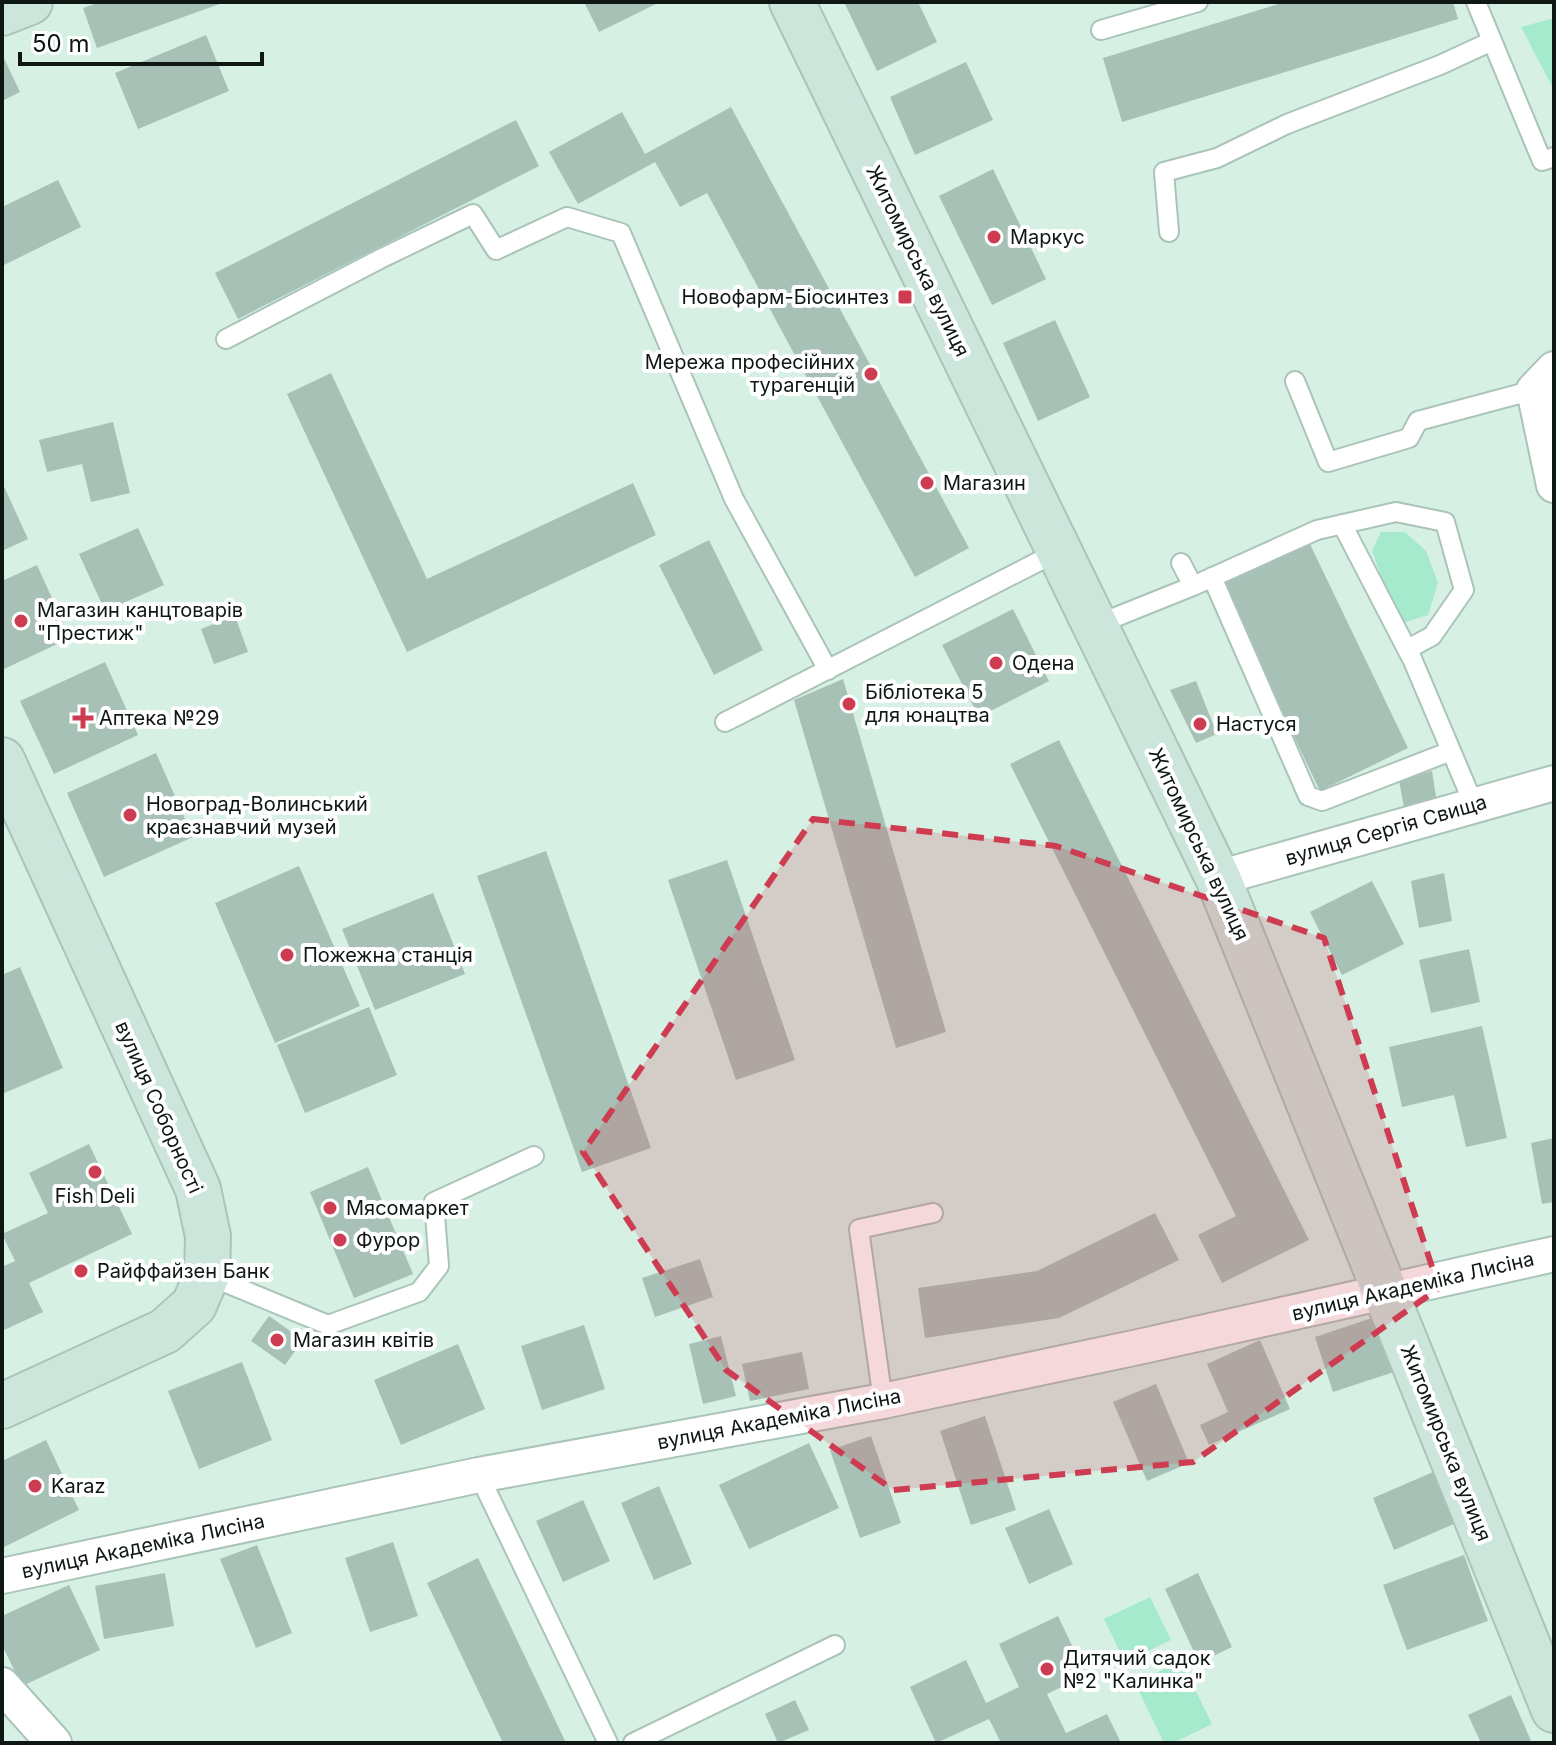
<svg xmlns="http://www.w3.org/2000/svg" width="1556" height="1745" font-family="Inter,sans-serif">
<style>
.green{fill:#a5eacd}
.building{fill:#a8c1b6}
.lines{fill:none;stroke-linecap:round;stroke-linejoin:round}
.lane-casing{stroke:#abc4b9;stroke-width:22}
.street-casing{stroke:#abc4b9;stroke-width:38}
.secondary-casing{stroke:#abc4b9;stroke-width:48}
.lane{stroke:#fff;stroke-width:18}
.street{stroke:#fff;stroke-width:34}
.secondary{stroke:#cde6dc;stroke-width:44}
.marked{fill:#cd3c51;fill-opacity:0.2;stroke:#cd3c51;stroke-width:6;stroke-dasharray:16 10;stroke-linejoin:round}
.poi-dot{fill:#cd3c51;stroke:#fff;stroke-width:3}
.labels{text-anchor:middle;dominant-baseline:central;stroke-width:8;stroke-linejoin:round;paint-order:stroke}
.poi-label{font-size:20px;fill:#0e1713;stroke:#fff;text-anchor:start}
.street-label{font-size:20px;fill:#0e1713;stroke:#fff}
</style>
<rect width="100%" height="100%" fill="#d6f0e4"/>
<path class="green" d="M1554,18V90L1521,27Z
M1381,532H1405L1426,551L1438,583L1428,615L1405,622L1384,584L1372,551Z
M1150,1597L1171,1640L1125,1662L1104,1619Z
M1181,1661L1212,1724L1173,1743H1164L1135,1683Z"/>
<path class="building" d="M100,2H225L97,48L83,8Z
M584,2H660L599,32Z
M844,2H918L937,42L877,71Z
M1285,2H1453L1458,19L1122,122L1103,58Z
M206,35L229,91L138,129L115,73Z
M2,54L20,92L2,101Z
M966,62L993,120L915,155L890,97Z
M731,107L969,548L915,577L707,193L680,207L655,162L578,204L549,152L622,112L645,154Z
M516,120L539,166L238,319L215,273Z
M993,169L1046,279L992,305L939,196Z
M58,180L81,227L2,266V207Z
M1055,320L1090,397L1038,421L1003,343Z
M331,373L427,579L633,483L656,535L407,652L287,394Z
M113,422L130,493L91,502L82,464L47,472L39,440Z
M2,482L28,539L2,551Z
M138,528L164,585L105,611L79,554Z
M1307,538L1408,748L1320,791L1219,580Z
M709,540L763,650L714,675L659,565Z
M37,565L70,638L4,669L2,581Z
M1013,609L1049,681L979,717L942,645Z
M235,616L248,652L214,664L201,629Z
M105,662L138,735L54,774L20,701Z
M843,679L946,1032L896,1048L794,700Z
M1196,681L1217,734L1196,743L1170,690Z
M1059,740L1309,1240L1222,1283L1198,1235L1236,1216L1010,764Z
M156,753L193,837L104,877L67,793Z
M1432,771L1436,797L1404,808L1399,780Z
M546,851L651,1148L582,1172L477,876Z
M727,860L795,1060L736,1080L668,880Z
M299,866L360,1006L275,1043L215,903Z
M1444,873L1452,921L1419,928L1411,881Z
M1372,881L1404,944L1342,975L1310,912Z
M433,893L465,974L375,1010L342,929Z
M1469,949L1480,1002L1431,1013L1419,960Z
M20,967L63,1068L2,1094V975Z
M369,1007L397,1075L305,1113L277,1045Z
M1482,1026L1507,1138L1466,1147L1454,1095L1402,1107L1389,1047Z
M1554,1138V1202L1542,1204L1531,1143Z
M89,1144L132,1234L29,1283L43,1312L2,1331V1267L15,1261L2,1234L48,1213L29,1173Z
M368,1167L413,1274L354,1298L310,1192Z
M1155,1213L1179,1260L1059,1318L925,1338L918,1288L1037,1271Z
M700,1259L713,1297L655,1317L642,1278Z
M1381,1315L1400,1370L1333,1392L1315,1337Z
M269,1316L303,1340L285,1365L251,1341Z
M584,1325L605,1389L542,1410L521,1346Z
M721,1336L736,1396L703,1404L689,1344Z
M1260,1340L1290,1409L1209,1445L1200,1425L1228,1412L1207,1364Z
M458,1344L485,1409L401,1445L374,1380Z
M802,1352L809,1389L750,1401L742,1364Z
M242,1362L272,1440L199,1469L168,1391Z
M1156,1384L1189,1463L1147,1481L1113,1402Z
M985,1416L1016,1510L971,1525L940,1431Z
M871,1436L901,1523L860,1538L830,1450Z
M46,1440L79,1510L2,1548V1461Z
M809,1443L839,1508L749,1549L719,1485Z
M1433,1472L1456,1523L1394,1550L1373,1498Z
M659,1486L692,1564L654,1580L621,1503Z
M583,1500L610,1561L563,1582L536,1521Z
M1049,1509L1073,1564L1029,1584L1005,1528Z
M393,1542L418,1616L370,1632L345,1558Z
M257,1545L292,1633L256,1648L220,1559Z
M1464,1555L1488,1621L1407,1650L1383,1585Z
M478,1558L566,1743H503L427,1583Z
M165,1573L174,1626L104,1639L95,1586Z
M1198,1573L1232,1647L1199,1663L1165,1589Z
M69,1585L100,1650L22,1686L2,1645V1616Z
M1058,1616L1086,1675L1047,1694L1066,1733L1107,1714L1121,1743H1001L989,1719L936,1743L910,1687L966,1660L986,1703L1019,1687L999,1644Z
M1511,1695L1532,1743H1481L1468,1715Z
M795,1700L809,1730L778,1743L765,1714Z"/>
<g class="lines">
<defs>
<path id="lane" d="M1476,2L1542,161L1554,157
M1101,30L1198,2
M1169,232L1164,172L1217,158L1287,124L1440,65L1492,41
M226,339L382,258L473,214L496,250L567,217L621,233L734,499L828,670
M1295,381L1328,462L1409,438L1418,421L1534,390
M1342,524L1412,659
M1181,563L1193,586
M1212,577L1308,796L1322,801L1451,751
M1096,625L1193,586L1317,530L1396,512L1445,522L1464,590L1432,636L1408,649L1474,805
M725,722L1059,551
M207,1275L328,1325L419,1292L439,1266L434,1202L534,1156
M883,1401L859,1229L933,1213
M479,1475L608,1743
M633,1743L835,1645"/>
<path id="street" d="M1554,369L1534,390L1554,485
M1218,878L1554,783
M2,1576L479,1475L883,1401L1143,1346L1554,1254
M2,1685L54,1743"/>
<path id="secondary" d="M792,2L1218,878L1554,1710
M2,13L30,2
M2,760L198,1189L208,1236L207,1275L194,1305L165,1331L2,1406"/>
</defs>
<use href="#lane" class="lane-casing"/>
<use href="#street" class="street-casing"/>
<use href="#secondary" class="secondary-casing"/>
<use href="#lane" class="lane"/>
<use href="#street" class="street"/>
<use href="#secondary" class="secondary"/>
</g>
<path class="marked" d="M813,819L1056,846L1324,938L1439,1288L1193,1462L893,1490L726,1370L583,1152Z"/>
<g class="poi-dot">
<circle cx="994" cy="237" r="8"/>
<rect x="897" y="289" width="16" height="16" rx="4"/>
<circle cx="871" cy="374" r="8"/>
<circle cx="927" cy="483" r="8"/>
<circle cx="21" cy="621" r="8"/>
<circle cx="996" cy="663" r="8"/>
<circle cx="849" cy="704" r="8"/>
<path d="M79 706h8v8h8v8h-8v8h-8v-8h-8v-8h8z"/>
<circle cx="1200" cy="724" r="8"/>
<circle cx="130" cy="815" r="8"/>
<circle cx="287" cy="955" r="8"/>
<circle cx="95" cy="1172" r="8"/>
<circle cx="330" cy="1208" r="8"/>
<circle cx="340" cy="1240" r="8"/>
<circle cx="81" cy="1271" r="8"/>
<circle cx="277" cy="1340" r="8"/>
<circle cx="35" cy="1486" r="8"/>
<circle cx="1047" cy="1669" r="8"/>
</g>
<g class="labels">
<g class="poi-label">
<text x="1010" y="237">Маркус</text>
<text x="889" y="297" text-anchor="end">Новофарм-Біосинтез</text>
<text x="855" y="362" text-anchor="end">Мережа професійних<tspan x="855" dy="23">турагенцій</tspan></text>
<text x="943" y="483">Магазин</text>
<text x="37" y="610">Магазин канцтоварів<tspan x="37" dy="23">"Престиж"</tspan></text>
<text x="1012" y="663">Одена</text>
<text x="865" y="692">Бібліотека 5<tspan x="865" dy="23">для юнацтва</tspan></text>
<text x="99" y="718">Аптека №29</text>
<text x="1216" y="724">Настуся</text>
<text x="146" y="804">Новоград-Волинський<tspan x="146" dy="23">краєзнавчий музей</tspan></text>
<text x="303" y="955">Пожежна станція</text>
<text x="95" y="1196" text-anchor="middle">Fish Deli</text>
<text x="346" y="1208">Мясомаркет</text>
<text x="356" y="1240">Фурор</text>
<text x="97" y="1271">Райффайзен Банк</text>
<text x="293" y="1340">Магазин квітів</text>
<text x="51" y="1486">Karaz</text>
<text x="1063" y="1658">Дитячий садок<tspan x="1063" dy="23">№2 "Калинка"</tspan></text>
</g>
<g class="street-label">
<text transform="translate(918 261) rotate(64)">Житомирська вулиця</text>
<text transform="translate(1386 830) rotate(-16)">вулиця Сергія Свища</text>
<text transform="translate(1199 844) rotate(65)">Житомирська вулиця</text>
<text transform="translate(159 1107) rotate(66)">вулиця Соборності</text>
<text transform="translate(1413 1286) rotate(-13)">вулиця Академіка Лисіна</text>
<text transform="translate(779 1419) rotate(-11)">вулиця Академіка Лисіна</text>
<text transform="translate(1446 1443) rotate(68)">Житомирська вулиця</text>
<text transform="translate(143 1546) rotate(-12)">вулиця Академіка Лисіна</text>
</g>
</g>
<rect width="1556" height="1745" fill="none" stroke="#0e1713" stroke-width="8"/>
<path d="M20 52v12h242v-12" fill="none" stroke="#0e1713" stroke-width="4"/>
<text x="32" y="52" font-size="24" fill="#0e1713" stroke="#ffffff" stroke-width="6" paint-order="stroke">50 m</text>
</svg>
